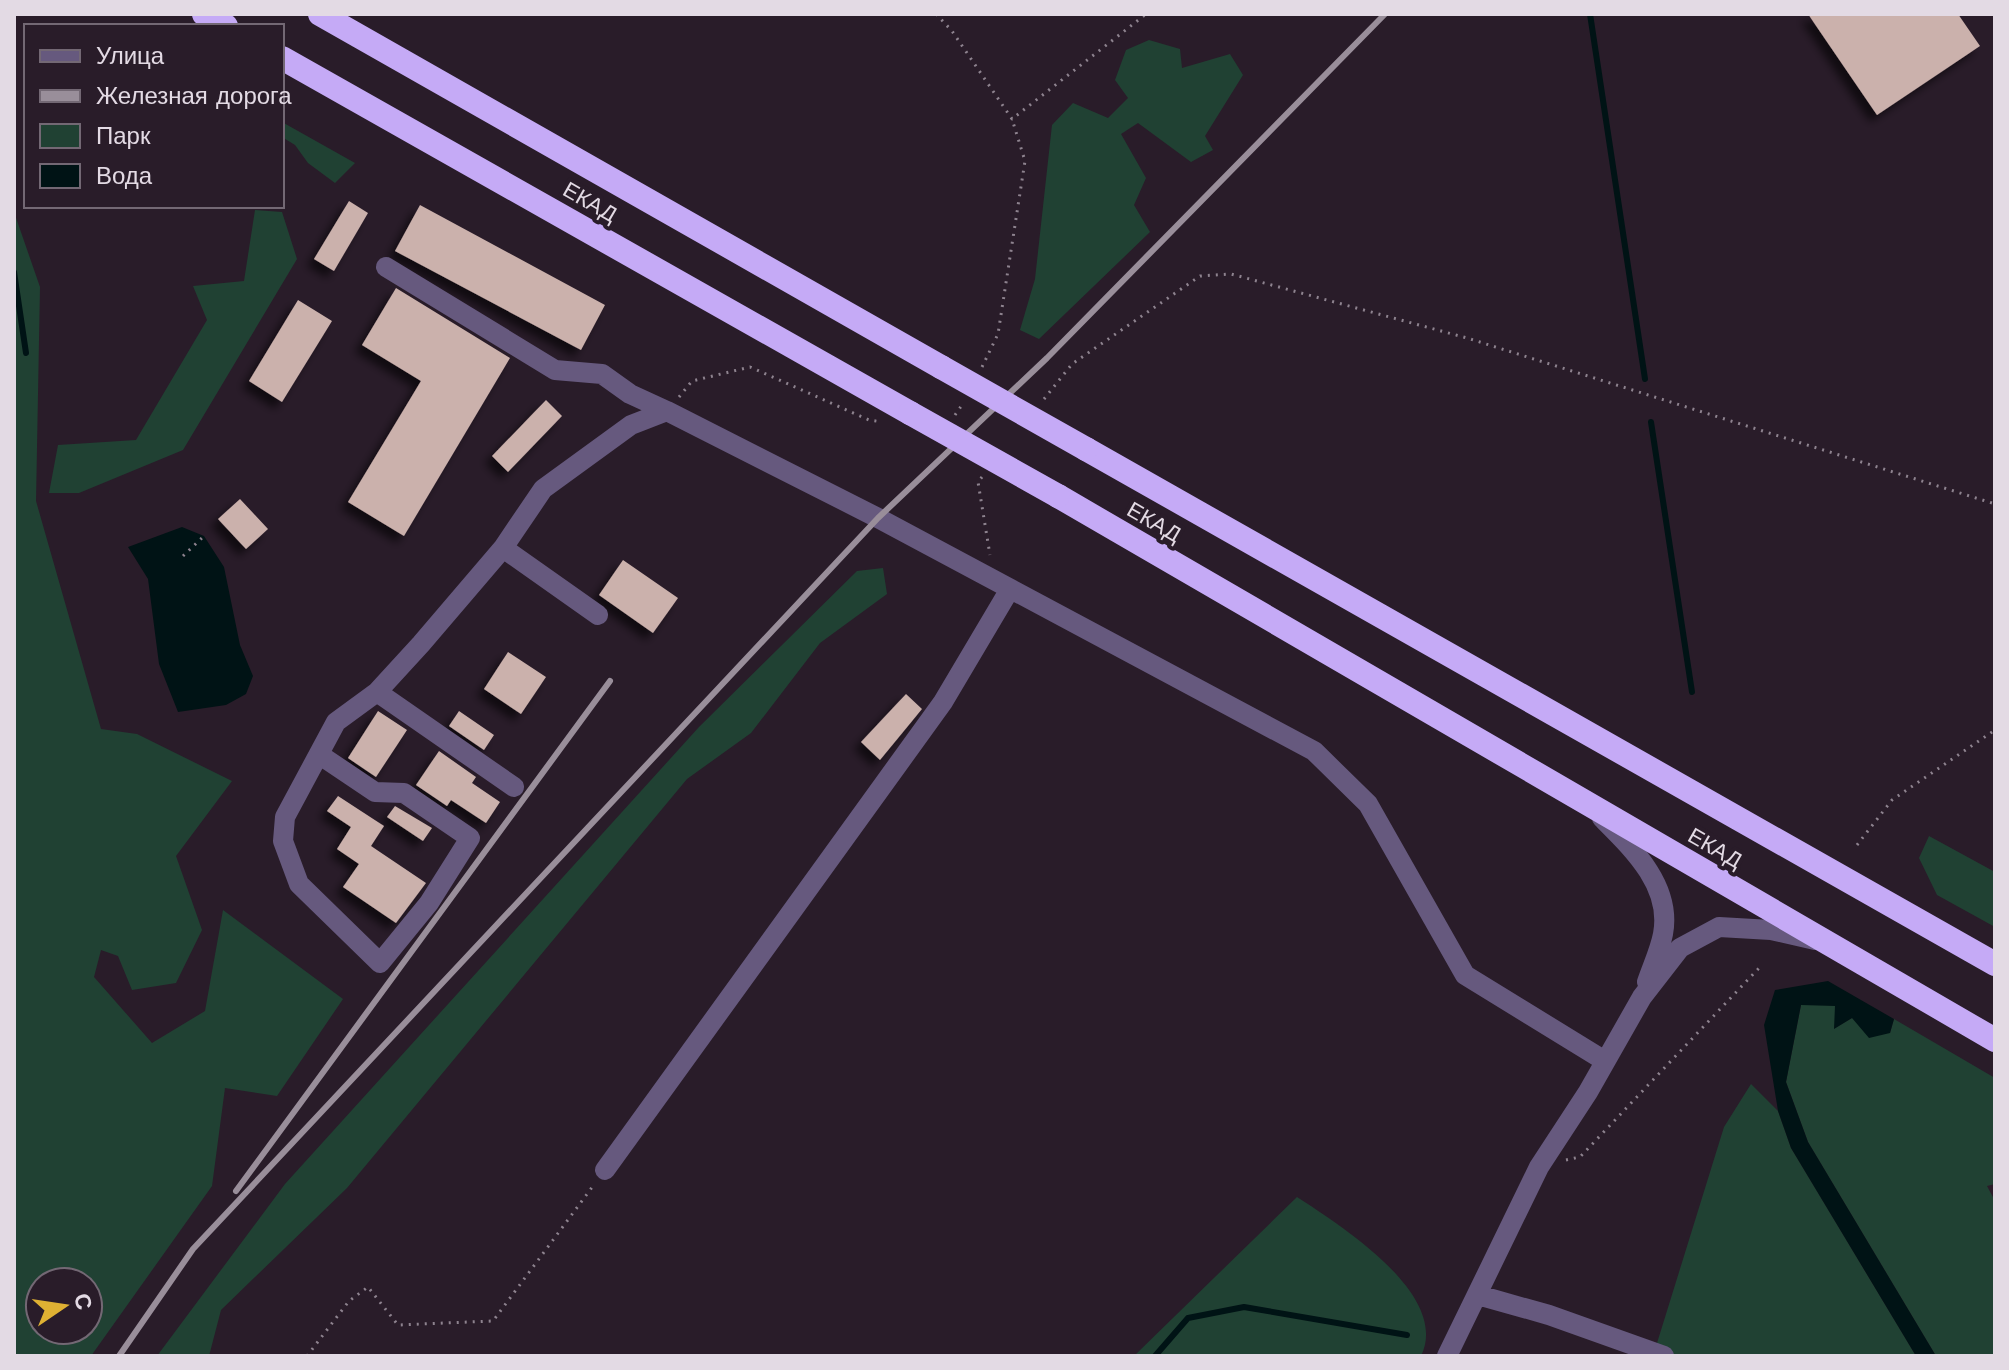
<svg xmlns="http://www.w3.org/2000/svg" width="2009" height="1370" font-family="'Work Sans',sans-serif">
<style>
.green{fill:#204133;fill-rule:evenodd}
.water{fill:#001315}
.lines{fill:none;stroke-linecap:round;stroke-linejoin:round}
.stream{stroke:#001315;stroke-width:6}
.building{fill:#cbb1ac;filter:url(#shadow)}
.path{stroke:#8e838f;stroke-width:3;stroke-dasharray:2 6;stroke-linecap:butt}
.minor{stroke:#66597e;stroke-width:20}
.highway{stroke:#c5aaf6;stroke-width:24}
.rail{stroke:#998e9a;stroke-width:6}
.highway-bridge{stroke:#c5aaf6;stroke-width:24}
.labels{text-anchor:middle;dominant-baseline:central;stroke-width:8;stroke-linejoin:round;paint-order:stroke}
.street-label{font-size:22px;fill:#e3dae4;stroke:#291c29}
</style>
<defs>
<filter id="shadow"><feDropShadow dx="-7" dy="7" stdDeviation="4" flood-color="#0009"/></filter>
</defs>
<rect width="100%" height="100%" fill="#291c29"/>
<path class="green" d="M1149,40L1180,49L1182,68L1230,54L1243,75L1205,136L1213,150L1191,162L1138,123L1121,134L1146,178L1134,205L1150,232L1039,339L1020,330L1035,279L1052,125L1073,103L1108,118L1128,98L1115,80L1126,50Z
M282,122L355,163L335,183L308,163L295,145L282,137Z
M255,210L282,212L297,259L183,450L79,493H49L58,445L136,440L207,320L193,286L244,281Z
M14,212L40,287L36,501L101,729L137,734L232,781L176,856L202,930L176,983L132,990L118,956L101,950L94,977L152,1043L205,1011L223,910L343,999L277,1096L225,1088L212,1186L91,1356H14ZM40,1282H88V1330H40Z
M883,568L887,594L820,643L751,733L687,779L347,1188L221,1310L209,1356H157L285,1184L699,727L857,571Z
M1929,836L1995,872V927L1937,895L1919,858Z
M1801,1005H1835V1028L1852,1018L1890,1033L1894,1019L1995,1078V1184L1987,1186L1995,1201V1356H1936L1808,1142L1786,1082Z
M1751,1084L1778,1111L1791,1148L1916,1356H1653L1724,1127Z
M1297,1197C1340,1225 1451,1295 1421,1356H1134Z"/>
<path class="water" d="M182,527L204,536L224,567L240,645L253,676L246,694L226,705L178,712L159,664L148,579L128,547Z
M1828,981L1894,1019L1890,1033L1869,1038L1852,1018L1834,1029L1835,1006L1801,1005L1786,1082L1808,1142L1936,1356H1916L1791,1148L1778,1111L1764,1025L1775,990Z"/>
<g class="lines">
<path class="stream" d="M1590,14L1645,379
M14,272L26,353
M1651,422L1692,692
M1155,1356L1188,1318L1244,1307L1407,1335"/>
</g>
<path class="building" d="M1808,14H1958L1980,46L1877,115Z
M349,201L368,213L334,271L314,259Z
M420,205L605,305L581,350L395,251Z
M396,288L510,358L404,536L348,502L421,381L362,345Z
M298,300L332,321L282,402L249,381Z
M546,400L562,416L508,472L492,456Z
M240,499L268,529L246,549L218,519Z
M623,560L678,598L653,633L599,595Z
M508,652L546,677L521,714L484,689Z
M906,694L922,709L880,760L861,742Z
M378,711L407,730L376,777L348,758Z
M459,711L494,735L484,750L449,726Z
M439,751L476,777L472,783L500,802L486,823L451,800L447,806L416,785Z
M338,796L384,826L371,846L426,883L396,923L343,887L359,864L337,849L351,827L327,811Z
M395,806L432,828L423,841L387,817Z"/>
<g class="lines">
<path class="path" d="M936,14L952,31L1012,119L1146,14
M982,367L998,334L1025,161L1012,119
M679,397L692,381L750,367L869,420L882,422
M1044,399L1072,364L1200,276L1231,274L1467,338L1995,504
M955,415L964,402
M982,477L978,482L990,555
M183,556L204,536
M1857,845L1892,800L1995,730
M1566,1160L1580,1157L1759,968
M307,1356L349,1301L368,1287L398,1325L493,1321L593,1186"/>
<path class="minor" d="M386,267L555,370L602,374L630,394L667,411
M503,548L598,615
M377,692L514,787
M320,755L375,792L404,793L470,838L429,903L380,963L299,884L283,841L285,817L336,722L377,692L421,644L503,548L543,489L631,425L667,411L878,518L1314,751L1368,804L1465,975L1605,1061
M1602,818C1633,849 1672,886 1663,934C1660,950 1652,967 1647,982
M605,1170L943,702L1010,589
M1478,1295L1549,1315L1664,1356
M1447,1356L1539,1167L1588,1092L1642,997L1680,948L1719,927L1771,930L1815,940"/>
<path class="highway" d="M204,14L226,26
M320,14L941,367
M282,58L910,413
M1086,449L1995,964
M1058,496L1995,1040"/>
<path class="rail" d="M236,1191L610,681
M119,1356L193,1249L878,518L1047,358L1385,14"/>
<path class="highway-bridge" d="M941,367L1086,449
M910,413L1058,496"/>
</g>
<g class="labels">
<g class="street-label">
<text transform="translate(590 202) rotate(30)">ЕКАД</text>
<text transform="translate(1154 522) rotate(30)">ЕКАД</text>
<text transform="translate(1715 848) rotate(30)">ЕКАД</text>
</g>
</g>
<rect width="2009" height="1370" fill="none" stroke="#e3dae4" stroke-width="32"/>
<rect x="24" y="24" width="260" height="184" fill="#291c29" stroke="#736874" stroke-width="2"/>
<rect x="40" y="50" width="40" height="12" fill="#66597e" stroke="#736874" stroke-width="2"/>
<text x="96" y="64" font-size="24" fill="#e3dae4">Улица</text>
<rect x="40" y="90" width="40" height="12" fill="#998e9a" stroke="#736874" stroke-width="2"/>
<text x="96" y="104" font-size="24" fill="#e3dae4">Железная дорога</text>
<rect x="40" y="124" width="40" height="24" fill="#204133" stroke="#736874" stroke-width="2"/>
<text x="96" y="144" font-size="24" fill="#e3dae4">Парк</text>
<rect x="40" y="164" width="40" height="24" fill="#001315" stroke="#736874" stroke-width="2"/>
<text x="96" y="184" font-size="24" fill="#e3dae4">Вода</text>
<g transform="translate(64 1306) rotate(77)"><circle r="38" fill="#291c29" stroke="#736874" stroke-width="2"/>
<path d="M0-6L14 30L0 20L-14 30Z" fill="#dfb133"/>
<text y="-12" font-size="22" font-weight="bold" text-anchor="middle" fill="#e3dae4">С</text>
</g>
</svg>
